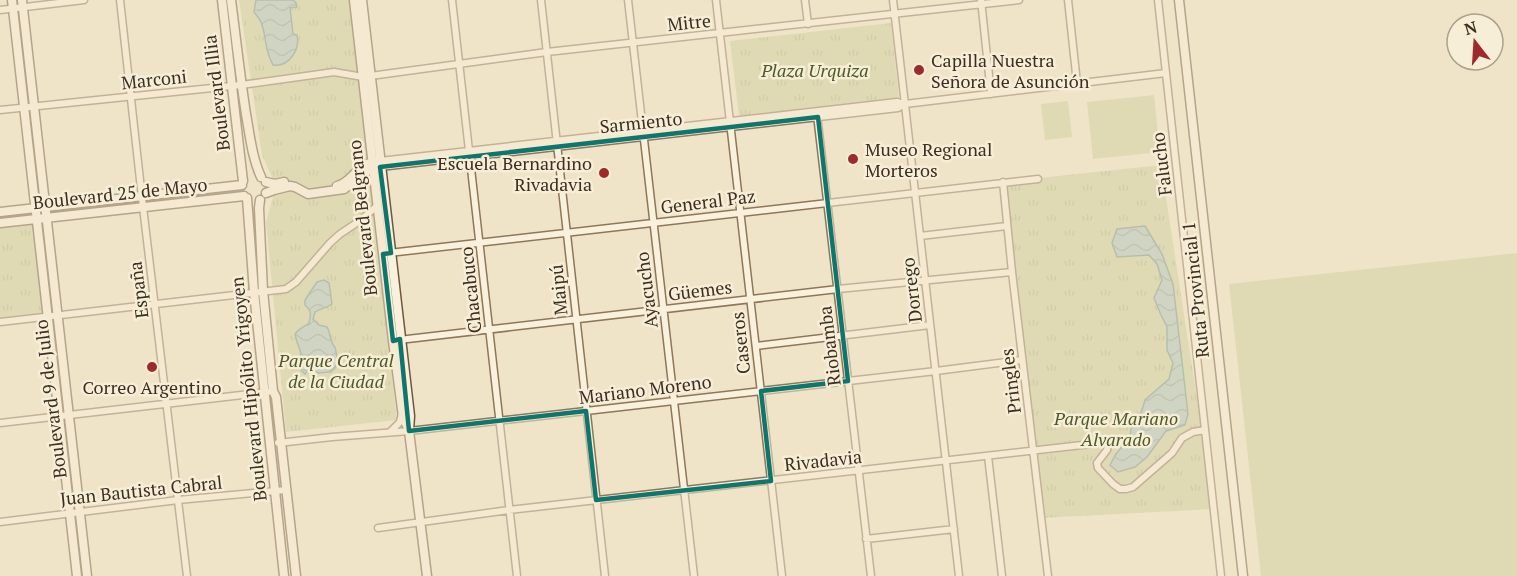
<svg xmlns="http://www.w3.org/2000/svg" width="1517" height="576" font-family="'PT Serif',serif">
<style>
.grass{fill:#c9cf9b}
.park{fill:url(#park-tufts)}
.water{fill:url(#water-waves);stroke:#6f938a;stroke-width:1.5}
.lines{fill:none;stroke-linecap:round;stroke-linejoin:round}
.street-casing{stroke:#8d765c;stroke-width:9}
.secondary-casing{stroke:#6f573f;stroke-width:11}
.street{stroke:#faf1dc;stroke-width:6}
.secondary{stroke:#faf1dc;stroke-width:8}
.marked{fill:none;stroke:#0f766e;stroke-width:4.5;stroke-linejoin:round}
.poi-dot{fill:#9e2a2b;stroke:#f7eed8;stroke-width:2}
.labels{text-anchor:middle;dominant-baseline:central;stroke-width:5;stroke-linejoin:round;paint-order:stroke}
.street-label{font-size:18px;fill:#3d2e20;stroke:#f7eed8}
.poi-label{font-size:18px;fill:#3d2e20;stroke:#f7eed8;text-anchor:start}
.park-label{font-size:18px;font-style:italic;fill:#4d5a26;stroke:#f7eed8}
</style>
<defs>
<pattern id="park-tufts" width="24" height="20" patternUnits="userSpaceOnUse" patternTransform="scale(1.5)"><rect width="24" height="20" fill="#c9cf9b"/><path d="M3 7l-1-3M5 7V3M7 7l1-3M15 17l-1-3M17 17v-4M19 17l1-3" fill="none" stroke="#aeb285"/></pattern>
<pattern id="water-waves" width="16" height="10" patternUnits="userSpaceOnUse" patternTransform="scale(1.5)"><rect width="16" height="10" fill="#a9c4bc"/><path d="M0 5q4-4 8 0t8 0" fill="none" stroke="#8ba098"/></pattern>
</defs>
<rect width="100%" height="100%" fill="#f0e4c8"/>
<path class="grass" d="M1154,95L1160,152L1093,159L1087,102Z
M1068,101L1072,137L1045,140L1041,104Z
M1517,253V576H1261L1229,284Z"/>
<path class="park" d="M239,0H349L397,420L286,432L266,222L276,186L262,155Z
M891,23L899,98L739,116L730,41Z
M1161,165L1214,509L1041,518L1003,182Z
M37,219L47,317L0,322V223Z"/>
<path class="water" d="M256,0H293L296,3L297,7L290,8L293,34L297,35C300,49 290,67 273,65C264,49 267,40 262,25C261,20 257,16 254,12Z
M1145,226L1162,254L1173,284L1188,414L1185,425L1166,431L1147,457L1135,467L1118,472L1110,465L1116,454L1130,437L1132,422L1141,413L1145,400L1169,379L1173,363L1167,350V327L1161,315L1154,298L1162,280L1157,264L1149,255L1117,257L1112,243L1117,229Z
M324,280L329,283L332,304C327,308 321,308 315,312L313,319L319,325L327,327C331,333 329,337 332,342C335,351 335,343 336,352C337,356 337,360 338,363L331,372L318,373L312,369L308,370L305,374L301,370C301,364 302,357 300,350C293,330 292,335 309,323C311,315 312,311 305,305V300L317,282Z"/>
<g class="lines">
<defs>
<path id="street" d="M120,0L143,207L187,576
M452,0L517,576
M541,0L605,576
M628,0L694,576
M716,0L782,576
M805,0L808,24
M893,0L959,576
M981,0L991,94
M1068,0L1077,83
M1158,0L1221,576
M0,10L84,0
M0,110L241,85L320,74L334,72L363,77L547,52L1019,0
M817,115L871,576
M380,161L897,102L904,104
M380,167L898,108L905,104L1166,73
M1003,182L1012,272L1048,576
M920,236L1007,226
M389,253L1038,179
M0,322L286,289L296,282L330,243L340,234L361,220L378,205
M399,340L838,289L1012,272
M756,346L930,325
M0,423L268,392
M390,432L400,422L402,413
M278,443L332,437L409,431L586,411L936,371L1022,360
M988,456L1002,576
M0,522L178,500L286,490
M378,528L509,510L1100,443H1106L1108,445L1107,450L1097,463L1098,468L1113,484L1120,489H1126L1133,487L1172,453L1182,438L1193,432L1205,430
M866,539L954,529"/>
<path id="secondary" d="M12,0L77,576
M22,0L87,576
M222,0L243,181
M231,0C236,38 240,76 246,114C250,136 252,157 261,177
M354,0L393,341L403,417L408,428
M362,0L410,416L409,431L427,576
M1179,0L1243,576
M266,182L275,184L284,182
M337,186C354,182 355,164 378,161
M266,193L274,190L290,186L295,187L308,194L344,189L370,169L378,167
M247,198L254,292L284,576
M260,200L259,208L263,291L273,391L276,397L296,576
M0,212L242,185
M0,223L244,196"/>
</defs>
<use href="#street" class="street-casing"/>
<use href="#secondary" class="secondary-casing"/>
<use href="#street" class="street"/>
<use href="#secondary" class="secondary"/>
</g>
<path d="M0 0H1517V576H0ZM818,117L848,381L761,391L771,481L596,500L586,411L409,431L400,339L393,341L383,254L391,253L380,167Z" fill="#f0e4c8" fill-opacity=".55" fill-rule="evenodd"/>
<path class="marked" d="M818,117L848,381L761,391L771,481L596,500L586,411L409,431L400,339L393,341L383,254L391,253L380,167Z"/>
<g class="poi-dot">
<circle cx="919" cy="70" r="6"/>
<circle cx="853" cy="159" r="6"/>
<circle cx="604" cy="173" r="6"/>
<circle cx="152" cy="367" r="6"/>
</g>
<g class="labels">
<g class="street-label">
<text transform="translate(689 22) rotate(-6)">Mitre</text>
<text transform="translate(154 79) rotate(-6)">Marconi</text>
<text transform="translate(216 93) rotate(-97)">Boulevard Illia</text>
<text transform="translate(641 122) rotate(-6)">Sarmiento</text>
<text transform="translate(1161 164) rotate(-97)">Falucho</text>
<text transform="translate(120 193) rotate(-6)">Boulevard 25 de Mayo</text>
<text transform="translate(708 201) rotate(-7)">General Paz</text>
<text transform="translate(362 218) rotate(-96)">Boulevard Belgrano</text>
<text transform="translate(138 290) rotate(-97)">España</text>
<text transform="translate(470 290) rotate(-96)">Chacabuco</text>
<text transform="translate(558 290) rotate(-96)">Maipú</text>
<text transform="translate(646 290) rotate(-97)">Ayacucho</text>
<text transform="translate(700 290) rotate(-7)">Güemes</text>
<text transform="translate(911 290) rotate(-97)">Dorrego</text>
<text transform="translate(1195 290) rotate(-96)">Ruta Provincial 1</text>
<text transform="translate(740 343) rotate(-96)">Caseros</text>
<text transform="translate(829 346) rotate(-97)">Riobamba</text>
<text transform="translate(1010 381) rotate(-97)">Pringles</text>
<text transform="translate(248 389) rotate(-96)">Boulevard Hipólito Yrigoyen</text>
<text transform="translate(645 389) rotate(-7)">Mariano Moreno</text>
<text transform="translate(50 399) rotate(-97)">Boulevard 9 de Julio</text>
<text transform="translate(823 460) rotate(-6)">Rivadavia</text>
<text transform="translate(141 490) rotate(-6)">Juan Bautista Cabral</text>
</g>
<g class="poi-label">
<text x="931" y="60">Capilla Nuestra<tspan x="931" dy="21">Señora de Asunción</tspan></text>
<text x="865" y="149">Museo Regional<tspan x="865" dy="21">Morteros</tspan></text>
<text x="592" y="163" text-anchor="end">Escuela Bernardino<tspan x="592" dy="21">Rivadavia</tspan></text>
<text x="152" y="387" text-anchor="middle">Correo Argentino</text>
</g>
<g class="park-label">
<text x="815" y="70">Plaza Urquiza</text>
<text x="336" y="360">Parque Central<tspan x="336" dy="21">de la Ciudad</tspan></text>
<text x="1116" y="418">Parque Mariano<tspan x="1116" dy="21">Alvarado</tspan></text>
</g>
</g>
<g transform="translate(1475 42) rotate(343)"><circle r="28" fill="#f7eed8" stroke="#ada18e" stroke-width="1.5"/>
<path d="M0-4.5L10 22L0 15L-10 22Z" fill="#9e2a2b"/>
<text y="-9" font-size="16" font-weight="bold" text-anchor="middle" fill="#3d2e20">N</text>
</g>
</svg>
